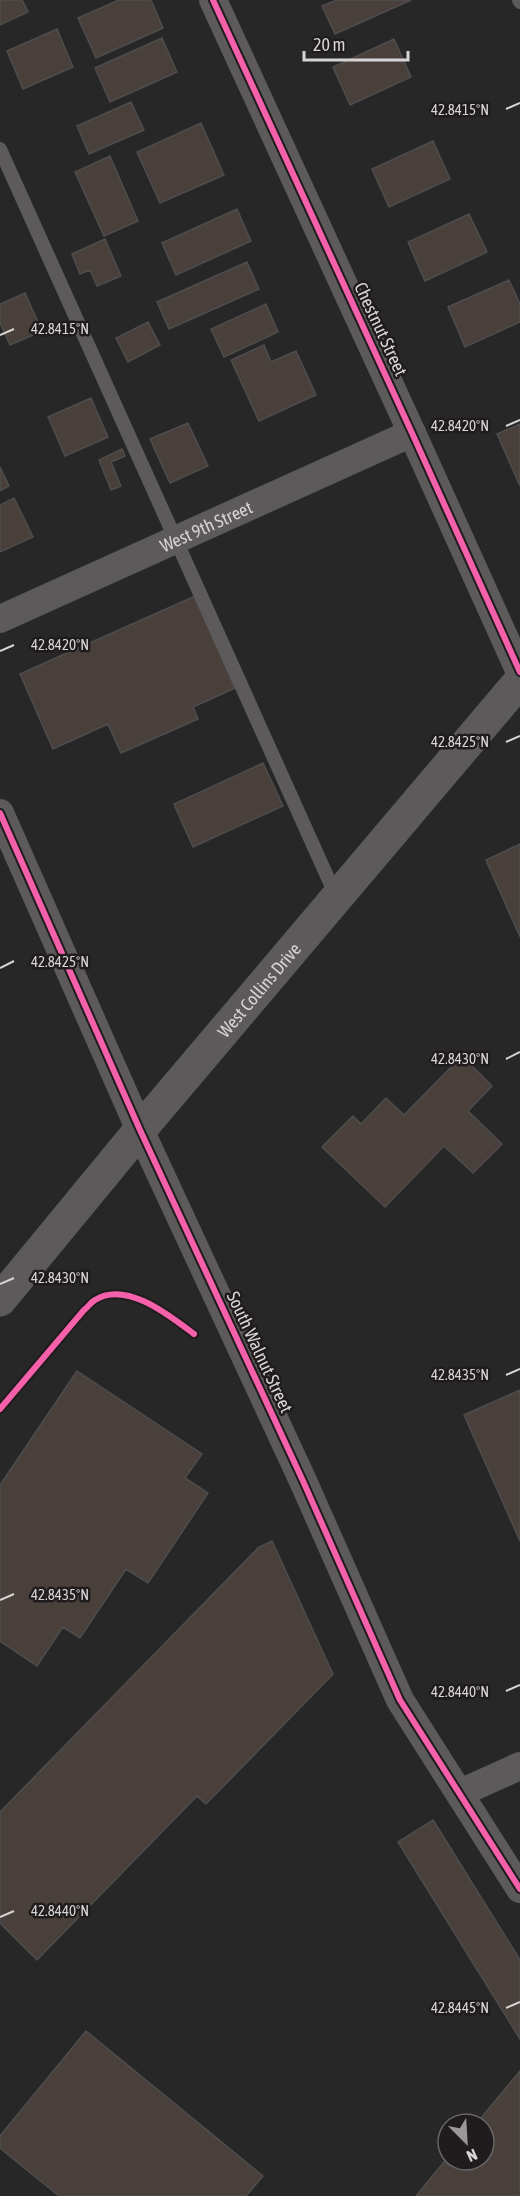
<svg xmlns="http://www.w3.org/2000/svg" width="520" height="2196" font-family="'Asap Condensed',sans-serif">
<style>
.building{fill:#4a403b;stroke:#4e4d4d;stroke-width:1.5}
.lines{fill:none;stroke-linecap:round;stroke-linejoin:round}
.service{stroke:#5d5a5b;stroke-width:14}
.minor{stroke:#5d5a5b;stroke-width:28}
.secondary{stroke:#5d5a5b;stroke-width:33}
.cycleway-casing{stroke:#201c1d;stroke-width:10}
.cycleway{stroke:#f560ab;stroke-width:6}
.ticks{fill:none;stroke:#d7d4d5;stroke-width:2}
.labels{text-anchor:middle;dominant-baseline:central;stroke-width:5;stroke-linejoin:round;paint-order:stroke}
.street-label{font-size:18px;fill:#d7d4d5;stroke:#201c1d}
.ticks-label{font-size:15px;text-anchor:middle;fill:#d7d4d5;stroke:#201c1d;stroke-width:5;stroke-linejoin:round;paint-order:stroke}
</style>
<rect width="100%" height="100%" fill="#282727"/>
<path class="building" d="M0,0H22L28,12L0,25Z
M119,0H151L163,28L96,58L78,18Z
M337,0H411L335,34L322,6Z
M57,29L73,67L23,89L7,51Z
M162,38L177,72L110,102L95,68Z
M394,39L411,77L350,105L333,67Z
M131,102L144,130L89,154L77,126Z
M201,123L224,175L160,203L137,152Z
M433,141L450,179L389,207L372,169Z
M110,156L138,221L104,236L75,172Z
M237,209L251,241L176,275L162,243Z
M469,214L487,252L425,281L408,242Z
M105,239L121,276L97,286L90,270L80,274L72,254Z
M247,262L259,289L169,329L157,302Z
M509,280L520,304V322L465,347L448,307Z
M25,293L42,331L10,345L0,323V304Z
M266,304L278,332L224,357L211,329Z
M148,322L160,345L128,362L116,338Z
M264,345L271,362L296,351L316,395L259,421L231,360Z
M91,398L108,437L65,456L48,417Z
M188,423L208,466L170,483L150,439Z
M520,424V486L497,434Z
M122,449L125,456L111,462L121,486L111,490L99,460Z
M0,467L9,486L0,491Z
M14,498L33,537L0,552V505Z
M195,596L235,688L193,707L198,719L121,753L108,724L53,749L20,674Z
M263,763L283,806L193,847L174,804Z
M520,844V937L486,860Z
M462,1056L492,1086L468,1111L502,1144L473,1173L444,1146L385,1207L322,1147L353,1116L361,1124L386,1098L404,1115Z
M77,1371L202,1454L185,1478L208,1493L148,1583L126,1569L80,1638L63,1627L37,1666L0,1641V1485Z
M520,1390V1541L464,1415Z
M272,1541L333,1674L206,1804L197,1796L37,1960L0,1923V1812L259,1547Z
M433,1820L520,1960V2039L398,1842Z
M86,2031L263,2176L246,2196H59L0,2148V2136Z
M520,2071V2196H416L448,2157V2160H484V2124H476Z"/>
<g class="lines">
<path class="service" d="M519,0L520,2
M0,149L336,896"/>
<g class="minor">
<path d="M213,0L412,433L520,672"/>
<path id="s1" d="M0,619L412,433"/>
<path d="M0,813L140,1130L303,1481L400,1700L520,1889"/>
<path d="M460,1793L520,1766"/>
</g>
<path class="secondary" id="s2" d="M0,1300L140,1130L520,681"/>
<defs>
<path id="cycleway" d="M213,0L412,433L520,672
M0,813L140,1130L303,1481L400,1700L520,1889
M0,1409L84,1310C88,1307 91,1302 95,1300C126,1280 170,1316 194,1334"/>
</defs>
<use href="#cycleway" class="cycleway-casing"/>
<use href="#cycleway" class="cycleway"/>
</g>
<path class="ticks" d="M506,109L520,103M0,335L14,329M506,426L520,420M0,651L14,645M506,742L520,736M0,968L14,961M506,1059L520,1052M0,1284L14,1278M506,1375L520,1369M0,1600L14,1594M506,1691L520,1685M0,1917L14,1911M506,2008L520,2002"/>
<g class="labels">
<g class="street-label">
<text transform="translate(381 329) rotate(65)">Chestnut Street</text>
<text stroke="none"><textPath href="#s1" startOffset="226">West 9th Street</textPath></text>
<text stroke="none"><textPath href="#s2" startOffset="404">West Collins Drive</textPath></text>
<text transform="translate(260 1352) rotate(65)">South Walnut Street</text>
</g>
</g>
<g class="ticks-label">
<text x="460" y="115">42.8415°N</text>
<text x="60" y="334">42.8415°N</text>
<text x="460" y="431">42.8420°N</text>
<text x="60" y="650">42.8420°N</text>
<text x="460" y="747">42.8425°N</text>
<text x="60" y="967">42.8425°N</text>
<text x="460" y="1064">42.8430°N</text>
<text x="60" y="1283">42.8430°N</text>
<text x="460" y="1380">42.8435°N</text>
<text x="60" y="1600">42.8435°N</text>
<text x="460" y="1697">42.8440°N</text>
<text x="60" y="1916">42.8440°N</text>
<text x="460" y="2013">42.8445°N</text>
</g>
<g transform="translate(466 2142) rotate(156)"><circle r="28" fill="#201c1d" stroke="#696667" stroke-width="1.5"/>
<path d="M0-4.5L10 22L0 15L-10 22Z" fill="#9a9798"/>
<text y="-9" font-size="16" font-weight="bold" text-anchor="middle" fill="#d7d4d5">N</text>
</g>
<path d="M304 51v9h104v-9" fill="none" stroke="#d7d4d5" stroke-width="3"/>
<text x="313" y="51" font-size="18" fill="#d7d4d5" stroke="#201c1d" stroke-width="4.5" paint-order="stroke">20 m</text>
</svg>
